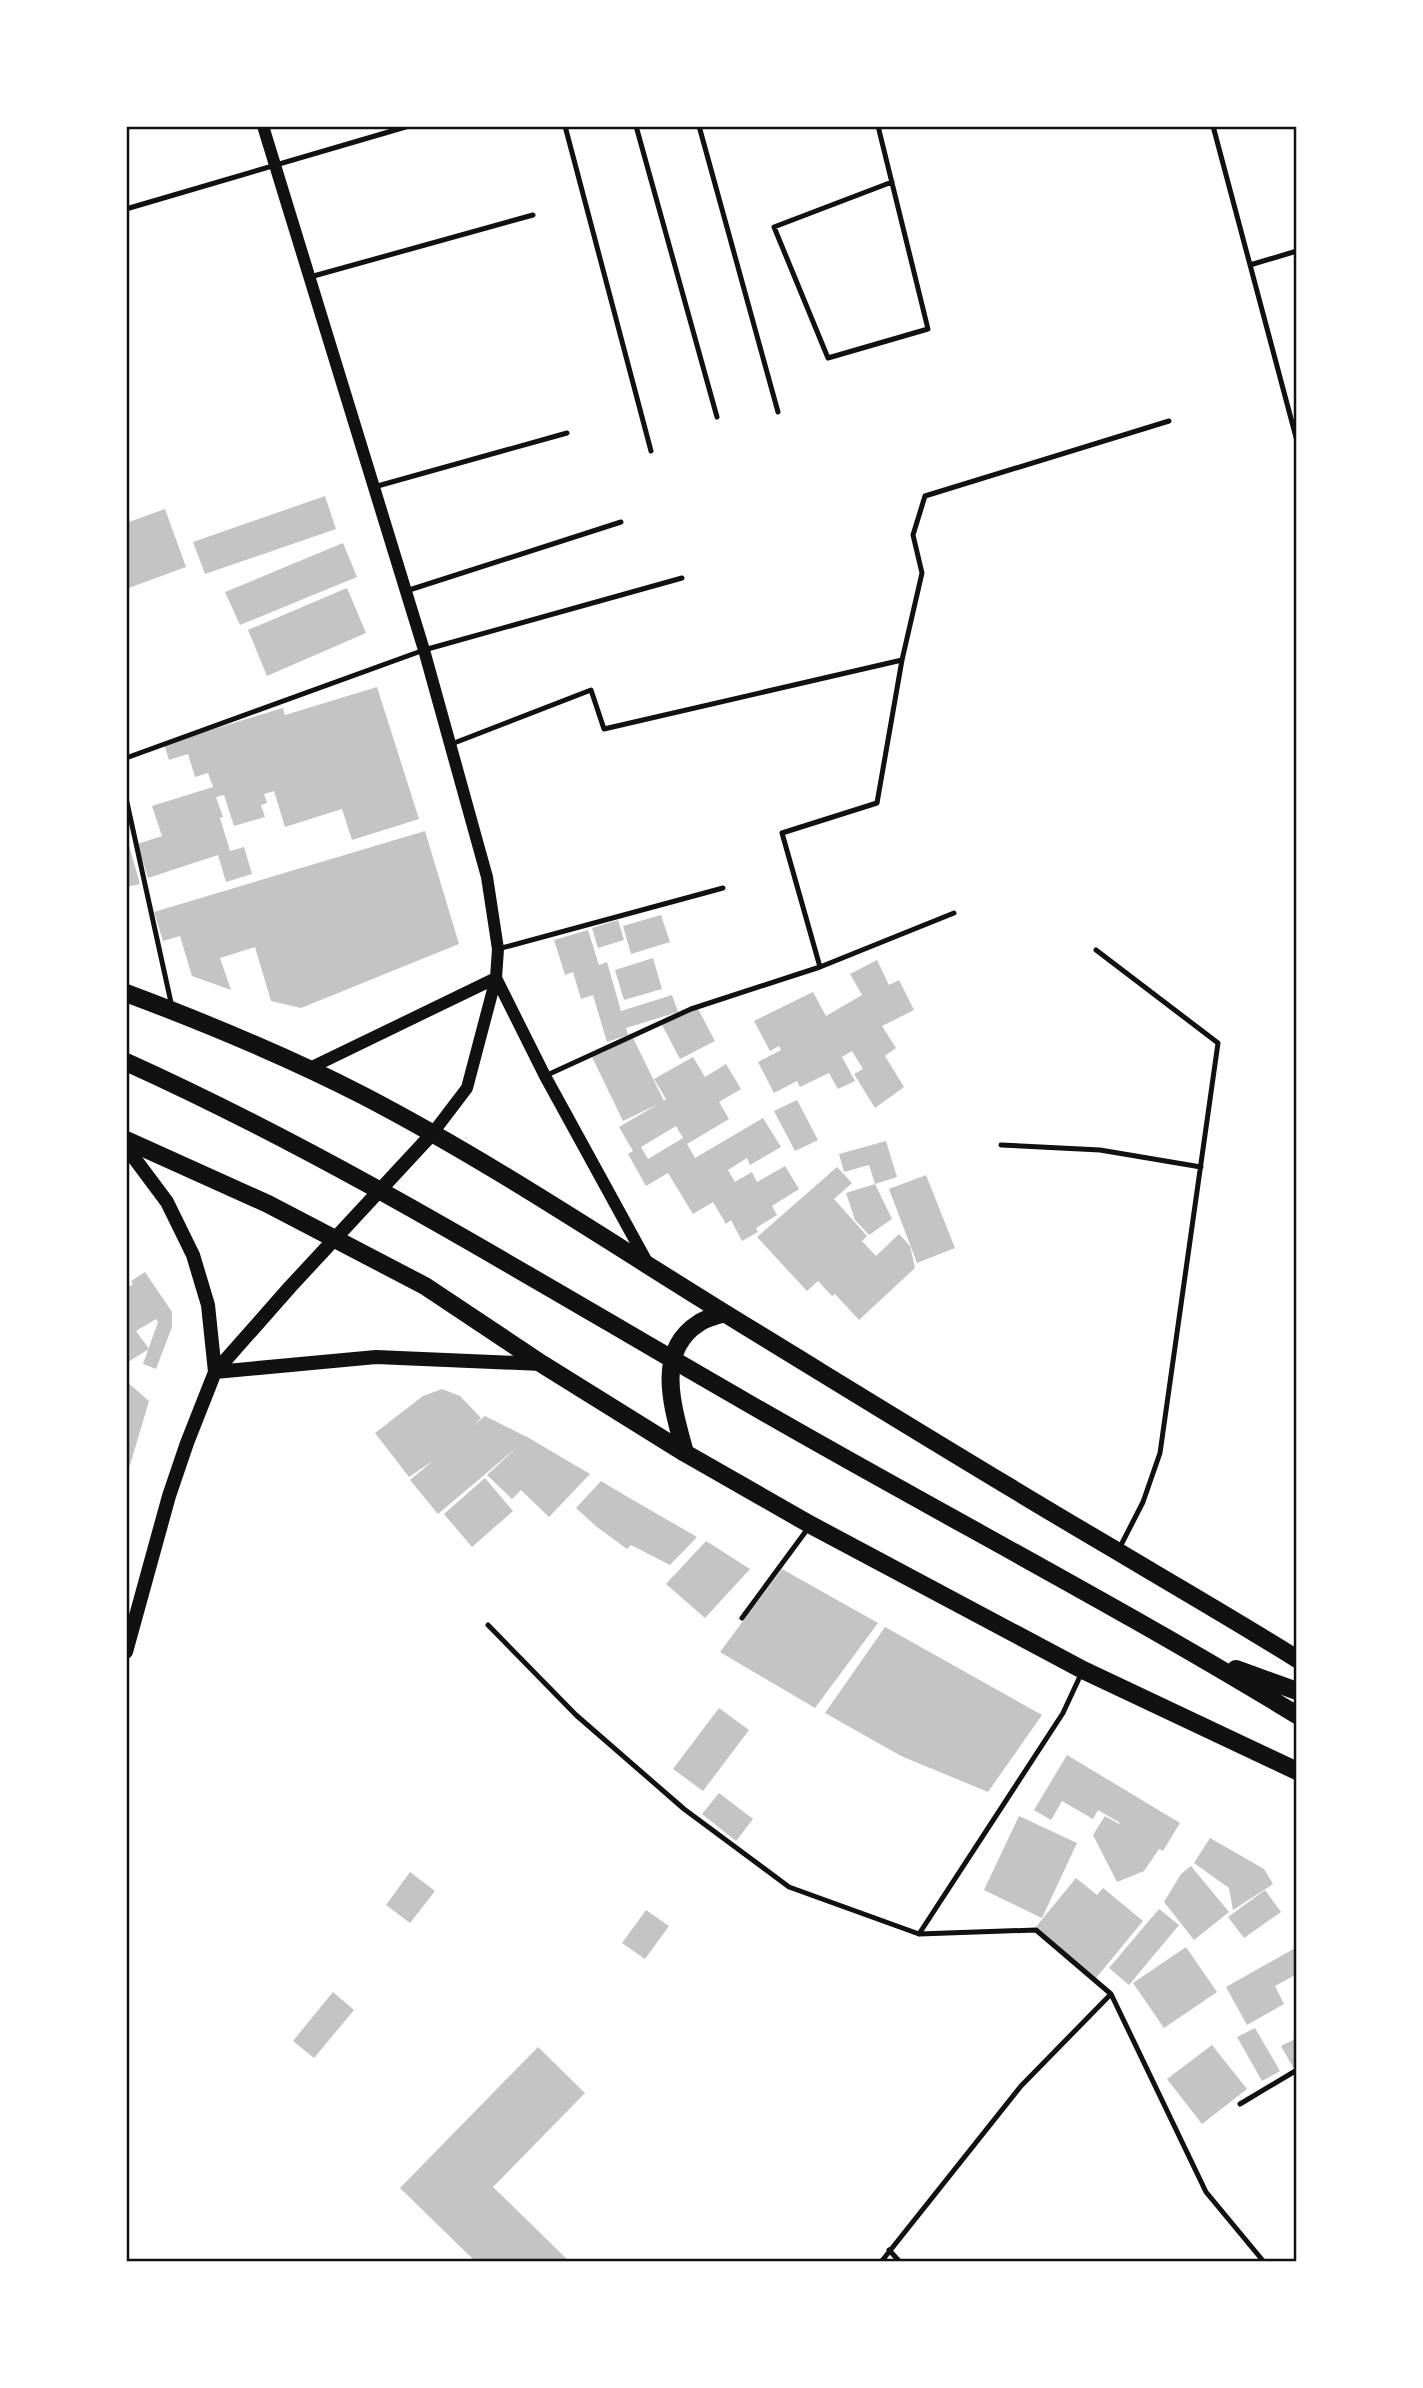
<svg xmlns="http://www.w3.org/2000/svg" width="1423" height="2388" font-family="Raleway,sans-serif">
<style>
.building{fill:#c4c4c4;fill-rule:evenodd}
.lines{fill:none;stroke-linecap:round;stroke-linejoin:round}
.service{stroke:#111;stroke-width:5}
.tertiary{stroke:#111;stroke-width:12}
.secondary{stroke:#111;stroke-width:14}
.primary{stroke:#111;stroke-width:18}
.neatline{fill:none;stroke:#111;stroke-width:2.5}
</style>
<rect width="100%" height="100%" fill="#fff"/>
<path class="building" d="M325,496L336,529L205,574L193,542Z
M165,509L186,567L126,589V523Z
M343,543L357,577L240,625L225,592Z
M347,588L366,633L267,676L248,630Z
M377,687L419,819L352,840L342,809L285,827L274,791L264,794L267,803L261,805L265,817L234,826L224,795L216,797L223,817L220,818L230,851L244,847L252,874L226,882L218,855L148,878L137,844L162,836L152,806L213,787L208,773L195,777L188,754L169,760L164,744L283,708L285,715Z
M425,831L459,944L301,1008L271,1001L255,947L220,958L231,990L192,976L180,936L163,941L154,912Z
M126,835L140,884L126,887Z
M661,915L670,942L631,954L623,926Z
M618,920L624,940L598,948L592,928Z
M588,930L599,965L607,962L621,1011L672,995L678,1012L626,1028L628,1035L607,1042L593,995L581,999L573,972L565,975L554,940Z
M653,958L662,989L624,1000L615,970Z
M877,960L889,985L899,980L914,1010L882,1026L896,1048L885,1056L904,1087L875,1108L854,1074L863,1069L852,1051L842,1057L855,1081L838,1089L829,1073L800,1087L797,1081L774,1093L758,1062L781,1050L779,1046L770,1051L754,1021L813,992L826,1016L862,995L850,974Z
M697,1007L715,1041L680,1059L662,1025Z
M633,1038L664,1101L666,1099L654,1079L693,1057L705,1077L726,1064L741,1089L719,1102L729,1119L687,1144L695,1158L763,1118L781,1147L750,1165L747,1158L728,1170L735,1182L752,1172L757,1182L785,1166L799,1189L772,1206L777,1215L756,1228L758,1232L742,1241L731,1220L726,1224L713,1202L693,1214L668,1173L646,1186L628,1154L633,1151L619,1127L658,1104L623,1121L592,1057ZM676,1126L683,1138L648,1159L641,1147Z
M797,1100L818,1140L795,1151L774,1111Z
M886,1141L897,1177L875,1184L869,1165L844,1172L839,1154Z
M837,1167L852,1183L834,1199L867,1236L862,1241L876,1256L899,1234L910,1246L915,1268L859,1320L835,1294L832,1296L818,1281L807,1291L757,1237Z
M926,1175L955,1248L917,1263L889,1189Z
M875,1184L892,1219L869,1235L855,1220L846,1193Z
M145,1272L172,1312V1327L156,1369L143,1364L158,1322L156,1319L136,1331L149,1349L128,1362L126,1360V1289L133,1284L131,1281Z
M126,1381L149,1401L130,1465L126,1469Z
M442,1389L460,1396L481,1418L472,1427L485,1416L529,1438L590,1474L549,1517L521,1490L512,1499L487,1475L521,1444L438,1514L410,1480L434,1460L409,1477L375,1433L423,1396Z
M485,1478L513,1511L472,1547L444,1514Z
M601,1481L626,1496L697,1537L670,1565L631,1545L627,1549L597,1527L576,1508Z
M706,1541L750,1569L705,1618L666,1584Z
M782,1569L878,1623L815,1708L720,1652Z
M885,1627L1042,1715L988,1792L901,1756L825,1713Z
M719,1708L749,1730L703,1791L673,1769Z
M1067,1755L1180,1823L1163,1851L1159,1849L1144,1871L1117,1882L1093,1835L1105,1816L1119,1824L1120,1823L1098,1810L1093,1819L1062,1801L1051,1820L1034,1810Z
M719,1793L753,1819L736,1841L702,1814Z
M1019,1816L1077,1843L1042,1918L984,1890Z
M1210,1838L1264,1869L1273,1884L1233,1910L1229,1888L1194,1863Z
M1191,1866L1229,1912L1194,1940L1164,1902L1181,1874Z
M410,1872L435,1891L410,1923L386,1905Z
M1076,1878L1097,1895L1103,1888L1143,1921L1096,1978L1035,1928Z
M1265,1890L1281,1912L1244,1938L1228,1917Z
M1159,1909L1179,1925L1129,1985L1109,1968Z
M646,1910L669,1926L645,1959L622,1943Z
M1186,1947L1217,1992L1164,2028L1133,1983Z
M1297,1947V1974L1275,1986L1284,2004L1247,2025L1226,1987Z
M333,1992L354,2010L314,2058L293,2041Z
M1255,2028L1280,2071L1262,2081L1237,2037Z
M1297,2038V2067L1294,2069L1281,2046Z
M1212,2045L1247,2089L1202,2124L1167,2079Z
M538,2047L585,2093L493,2187L570,2262H476L400,2188Z"/>
<g class="lines">
<path class="service" d="M565,126L651,451
M636,126L717,417
M699,126L778,412
M878,126L928,329L828,358L774,227L892,182
M1213,126L1297,441
M126,209L409,126
M1250,265L1297,251
M310,277L533,215
M374,487L567,433
M406,591L621,522
M449,745L591,690L604,729L902,660
M126,758L424,650L682,578
M126,798L172,1007
M498,949L723,888
M1096,950L1218,1043L1160,1453L1143,1502L1119,1549
M820,967L782,833L877,803L902,660L922,573L913,535L925,496L1169,421
M545,1076L691,1009L820,967L954,913
M1001,1145L1100,1150L1201,1167
M742,1618L809,1527
M488,1625L576,1715L684,1809L789,1887L919,1934L1036,1930L1111,1994L1206,2192L1264,2262
M919,1934L1063,1713L1082,1672
M1240,2104L1297,2070
M889,2250L900,2262
M881,2262L1021,2086L1111,1994"/>
<path class="tertiary" d="M263,126L424,650L487,877L498,949L496,978L467,1088L432,1134
M496,978L545,1076L647,1262
M308,1069L496,978"/>
<path class="secondary" d="M126,1147L167,1202L193,1255L208,1305L215,1372L376,1357L542,1364
M126,1652L169,1496L187,1443L215,1372L290,1287L432,1134"/>
<path class="primary" d="M126,993C206,1023 286,1056 362,1095C497,1165 622,1251 752,1330C873,1404 994,1479 1117,1551C1177,1587 1238,1622 1297,1659
M126,1062C341,1159 542,1285 746,1402C929,1508 1117,1605 1297,1715
M126,1140L268,1204L425,1286L542,1364L685,1453L811,1525L1083,1670L1297,1771
M685,1453C674,1411 653,1352 699,1323C706,1318 716,1316 724,1313
M1236,1669L1297,1691"/>
</g>
<rect width="1423" height="2388" fill="none" stroke="#ffffff" stroke-width="256"/>
<rect x="128" y="128" width="1167" height="2132" class="neatline"/>
</svg>
